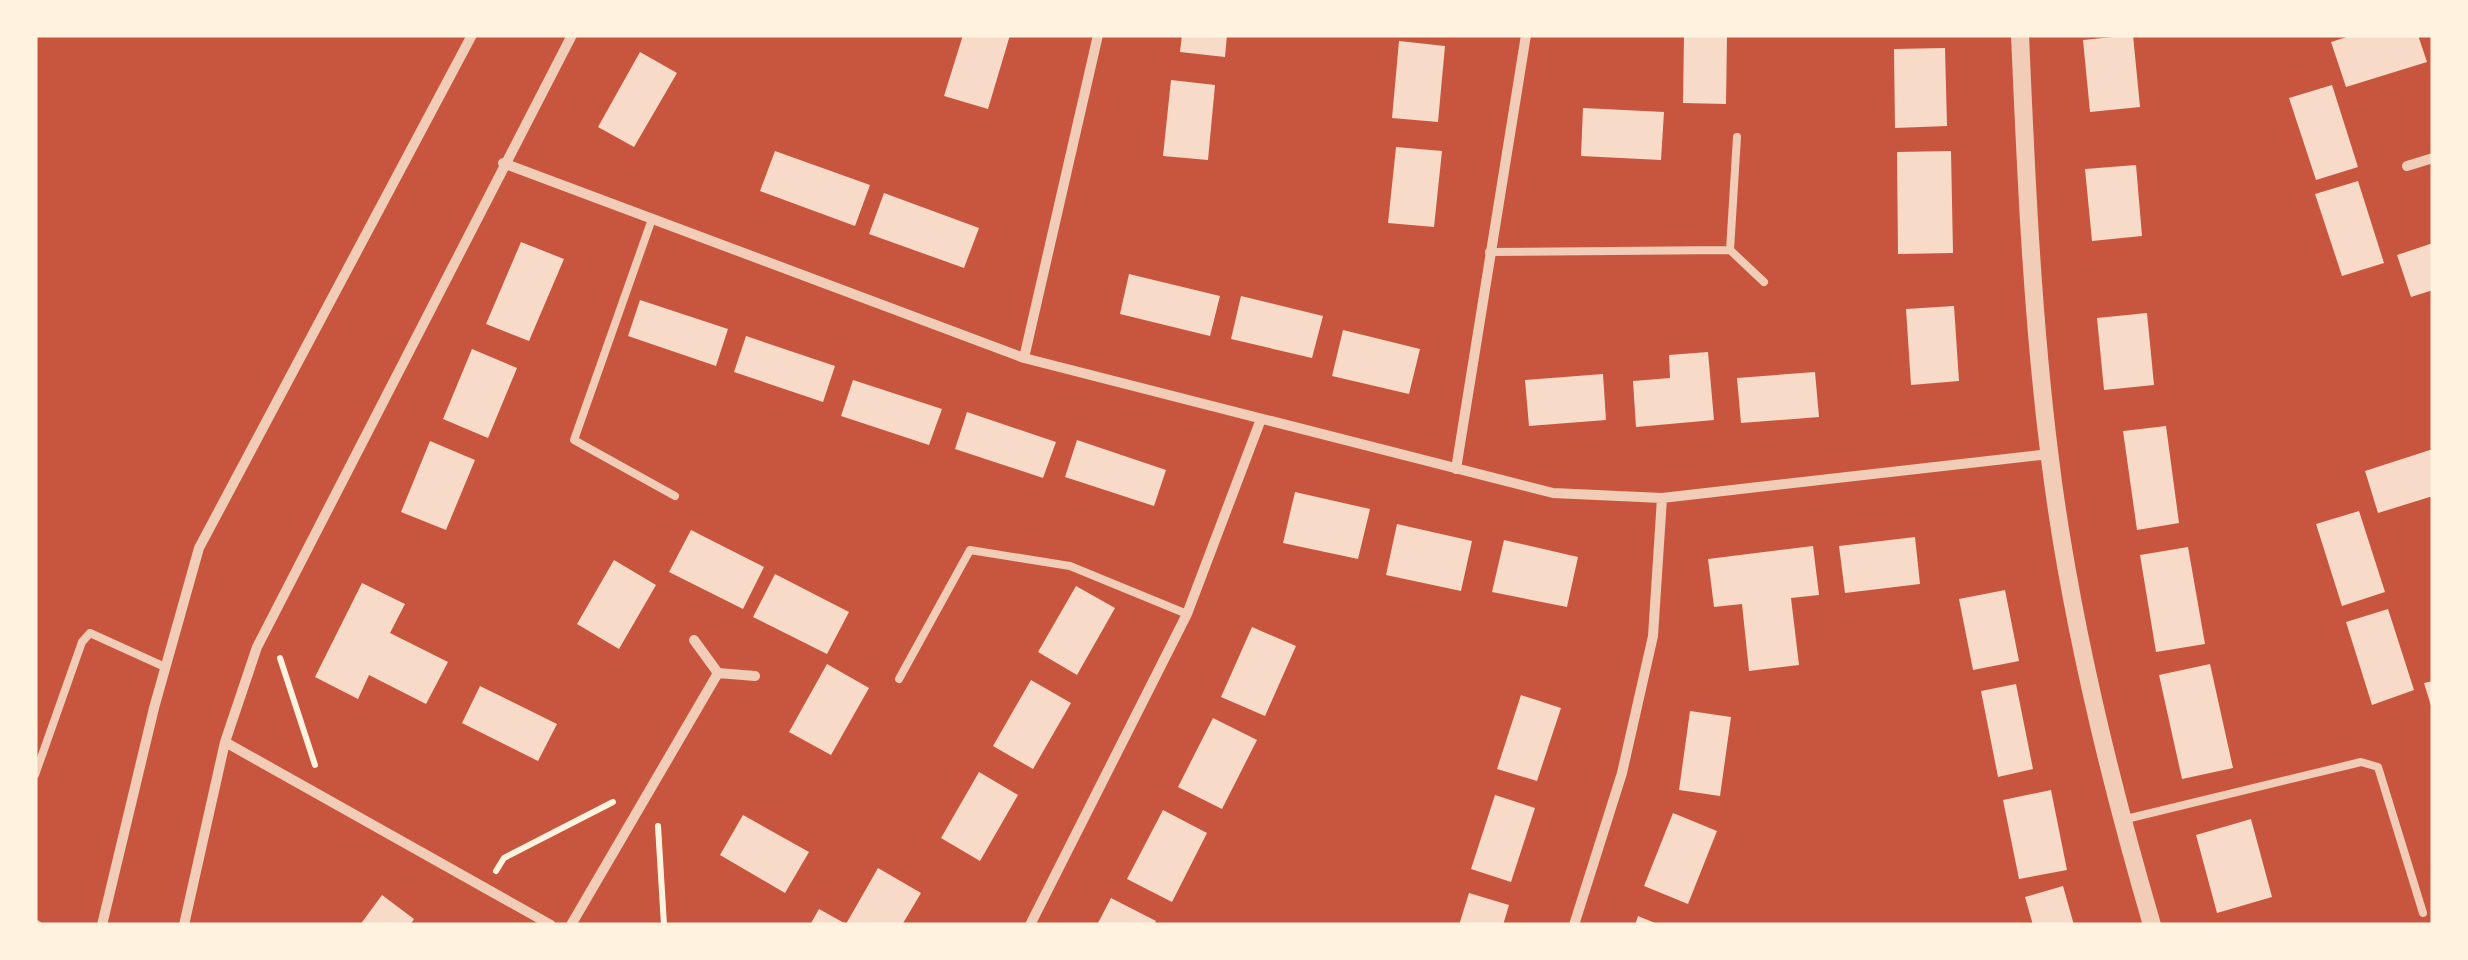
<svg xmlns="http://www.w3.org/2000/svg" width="2468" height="960" font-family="Spectral,serif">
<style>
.building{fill:#f7dbc8}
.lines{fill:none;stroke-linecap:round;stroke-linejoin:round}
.path{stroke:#fff3e0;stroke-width:6}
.service{stroke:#f1ccb7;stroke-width:8}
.minor{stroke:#f1ccb7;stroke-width:10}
.tertiary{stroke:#f1ccb7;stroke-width:18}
</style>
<rect width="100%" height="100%" fill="#c8553d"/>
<path class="building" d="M963,35H1010L988,109L944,96Z
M1182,35H1227L1225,57L1180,52Z
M1684,35H1727L1726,104L1683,103Z
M2133,35L2140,107L2090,112L2083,40Z
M2353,35H2418L2427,62L2346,87L2331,42Z
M1399,41L1445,46L1438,122L1392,118Z
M1945,48L1947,126L1895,128L1894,49Z
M640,52L677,73L634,147L598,127Z
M1171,80L1215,85L1208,160L1163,156Z
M2332,85L2358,167L2316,180L2289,98Z
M1583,108L1664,112L1661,160L1581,156Z
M1396,147L1442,151L1434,227L1388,223Z
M775,151L870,185L855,226L760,191Z
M1951,151L1953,253L1898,254L1897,152Z
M2136,165L2142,236L2092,241L2085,169Z
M2358,181L2384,263L2342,276L2315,194Z
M884,193L979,228L964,268L869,234Z
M521,242L564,259L529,341L486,324Z
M2433,243V290L2411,297L2397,255Z
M1129,274L1220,296L1210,336L1120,314Z
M1241,296L1323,316L1312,358L1231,339Z
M640,300L728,329L716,366L628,336Z
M1954,306L1959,381L1911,385L1906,309Z
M2147,313L2154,385L2104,390L2097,318Z
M1343,330L1420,349L1409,394L1332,376Z
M746,336L835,366L823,402L734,372Z
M472,349L517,368L488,438L443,419Z
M1708,352L1714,420L1636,427L1633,381L1670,378L1669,355Z
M1815,372L1819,417L1741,423L1737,378Z
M1603,374L1606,420L1529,426L1525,380Z
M853,380L942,409L929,445L841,416Z
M967,412L1056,442L1043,478L955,449Z
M2166,426L2179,523L2137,530L2123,431Z
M1077,440L1166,470L1154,506L1065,477Z
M430,441L475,460L446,530L401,512Z
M2433,449V496L2378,513L2365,471Z
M1295,492L1370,509L1358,559L1283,543Z
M2359,511L2385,592L2342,606L2316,524Z
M1397,524L1472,541L1461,591L1386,575Z
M691,530L764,567L743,609L669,572Z
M1915,537L1920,584L1845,593L1839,546Z
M1504,540L1578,557L1567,607L1492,592Z
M1813,546L1819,595L1791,598L1799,665L1749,671L1742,604L1714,607L1708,559Z
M2188,547L2205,644L2156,652L2140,555Z
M614,560L656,585L619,649L577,624Z
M775,574L849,612L827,654L753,617Z
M362,583L405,604L390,633L448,662L426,704L369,675L358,699L315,677Z
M1076,586L1115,608L1077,675L1038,652Z
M2005,590L2019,661L1973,670L1959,599Z
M2388,609L2414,690L2372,705L2346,622Z
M1252,627L1296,646L1265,716L1221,697Z
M827,664L869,688L831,755L789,732Z
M2210,664L2233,768L2182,779L2159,675Z
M1031,680L1071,703L1033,769L993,746Z
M2433,681V709H2432L2424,683Z
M2016,684L2033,769L1998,777L1981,691Z
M480,686L557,724L538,761L462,723Z
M1521,695L1561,708L1537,781L1497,769Z
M1690,711L1731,717L1720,796L1679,790Z
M1213,718L1257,740L1222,809L1178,787Z
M979,772L1018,795L980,861L941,838Z
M2051,790L2067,870L2019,879L2003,800Z
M1495,795L1535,808L1511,882L1471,869Z
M1163,810L1207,833L1172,902L1127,879Z
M1673,813L1717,831L1688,904L1644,886Z
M743,815L809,852L785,893L720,855Z
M2251,819L2272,897L2217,913L2196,835Z
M878,868L921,893L902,925H810L819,909L846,924Z
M2063,886L2074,925H2033L2025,897Z
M1469,893L1509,905L1503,925H1459Z
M382,895L414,919L410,925H360Z
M1111,898L1156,921L1154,925H1097Z
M1638,916L1660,925H1635Z"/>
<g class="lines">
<path class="path" d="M280,658L315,765
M658,826L664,925
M496,871L504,858L613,802"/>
<path class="service" d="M652,219L574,440L675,496
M1730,250L1737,137
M1489,252L1730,250L1764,282
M899,679L970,550L1070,566L1187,614
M35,775L82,642L90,633L165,667
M2122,820L2361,762L2378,767L2423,913
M35,923L38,925"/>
<path class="minor" d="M503,163L1024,358L1553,493L1662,498L2049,454
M2407,166L2433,158
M1024,358L1098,35
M1456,469L1526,35
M694,640L718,673L755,676
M225,742L551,925
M102,925L154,708L199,548L472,35
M184,925L225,742L257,647L572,35
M571,925L718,673
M1030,925L1187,614L1261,419
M1574,925L1622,773L1653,636L1662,498"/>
<path class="tertiary" d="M2020,35C2026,174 2032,313 2049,451C2068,610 2107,771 2152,925"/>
</g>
<rect width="2468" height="960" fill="none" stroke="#fff3e0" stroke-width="75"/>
</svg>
